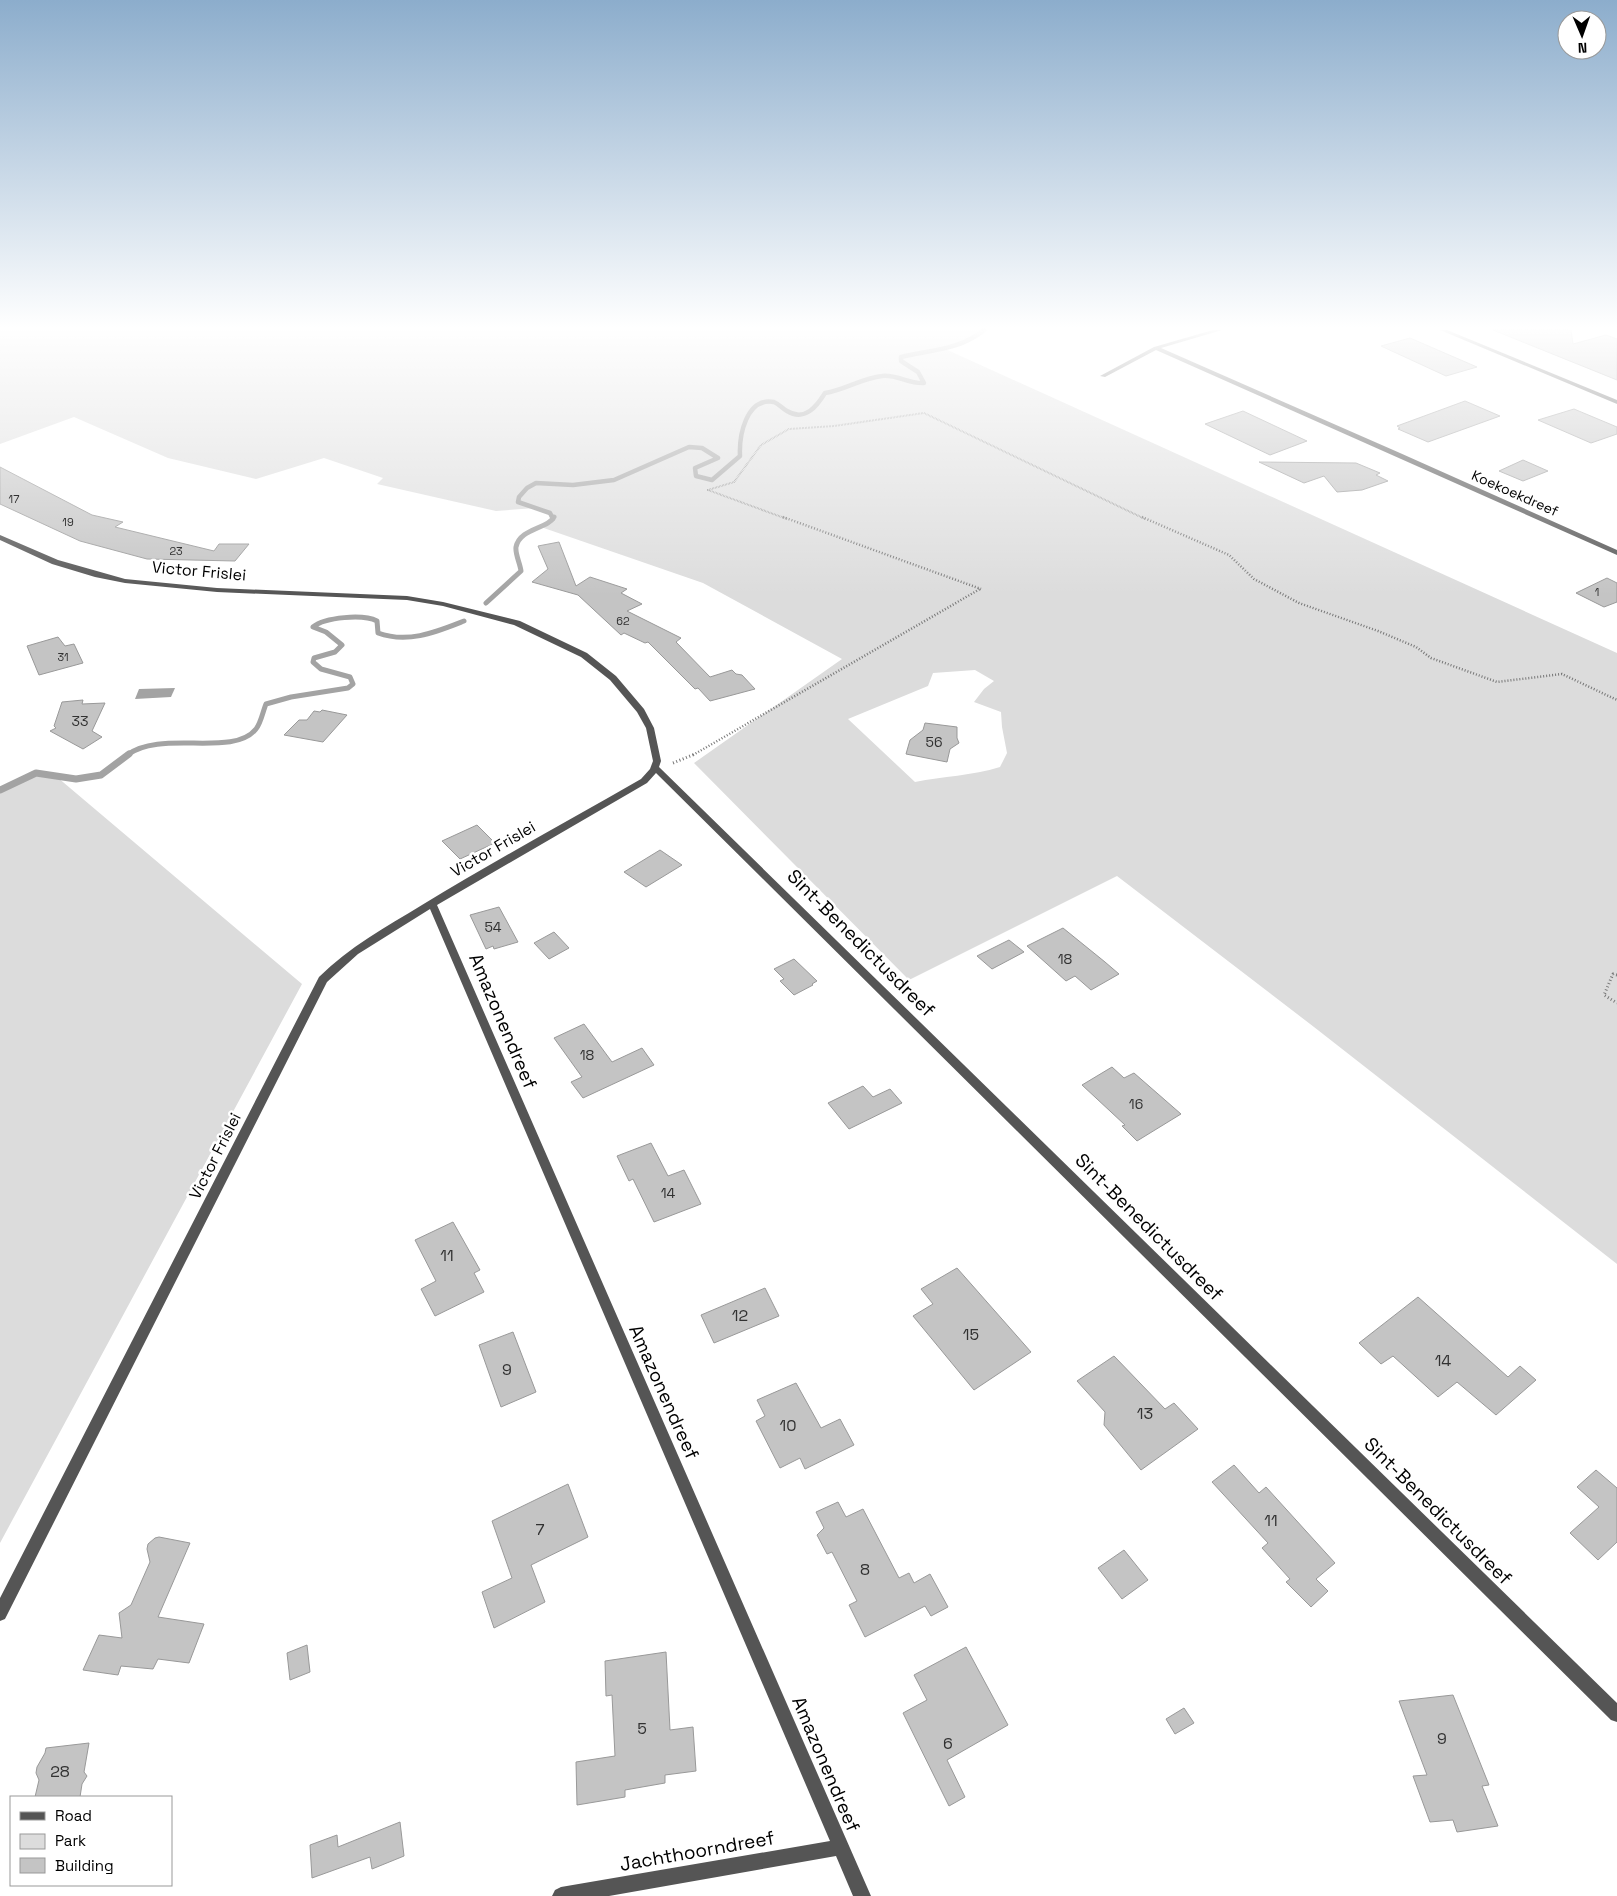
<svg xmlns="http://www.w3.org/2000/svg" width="1617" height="1896" font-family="'Space Grotesk',sans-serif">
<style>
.green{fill:#dcdcdc;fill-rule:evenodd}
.water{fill:#a3a3a3}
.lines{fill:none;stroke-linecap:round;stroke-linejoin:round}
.stream-far2{stroke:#a3a3a3;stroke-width:4.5}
.stream-far1{stroke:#a3a3a3;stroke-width:5}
.stream{stroke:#a3a3a3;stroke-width:7}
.building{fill:#c4c4c4;stroke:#999}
.path-far2{stroke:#777;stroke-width:2;stroke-dasharray:0.5 1;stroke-linecap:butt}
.path-far1{stroke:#777;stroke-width:2.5;stroke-dasharray:1 2;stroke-linecap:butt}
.path{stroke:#777;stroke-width:3;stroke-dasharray:1 2.5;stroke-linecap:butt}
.minor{fill:#555;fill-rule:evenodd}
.labels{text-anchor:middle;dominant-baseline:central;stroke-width:5;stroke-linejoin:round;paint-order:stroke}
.far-number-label{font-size:11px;fill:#313131}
.far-street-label{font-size:14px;fill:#000;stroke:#fff}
.number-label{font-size:14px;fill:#313131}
.street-label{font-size:16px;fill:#000;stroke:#fff}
.near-number-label{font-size:16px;fill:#313131}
.near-street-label{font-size:19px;fill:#000;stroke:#fff}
</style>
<rect width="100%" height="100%" fill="#fff"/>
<path class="green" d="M0,330H984L961,346L943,348L1617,653V1264L1314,1027L1117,876L909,980L694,763L842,659L703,583L538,526L552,521L554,517L550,513L535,508L496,511L377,484L383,478L324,458L256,479L168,458L74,417L0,444ZM975,670L994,681L984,689L974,702L1001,712L1002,727L1007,753L1000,767C972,776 943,776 915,782L848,719L928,686L933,673Z
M36,773L57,777L302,984L0,1543V790Z"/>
<path class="water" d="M175,688L171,697L135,699L139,689Z"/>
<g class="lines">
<path class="stream-far2" d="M553,519L550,513L518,502L519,497L527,488L536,483L573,485L614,480L689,447L702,448L718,458L695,468L696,476L712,480L740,456C739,436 746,397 774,402C779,404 782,408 787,411C805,422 817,406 825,393C845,390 862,378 882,376C896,374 909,384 924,383L918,372L901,361V357C930,350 960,350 984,330"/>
<path class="stream-far1" d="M486,603L521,571C520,563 515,554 516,547C520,528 548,529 554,517
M127,755C161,729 233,758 256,729C261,723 263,711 266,704L291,697L348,688L353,684L350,677L321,669L313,662L314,658L335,652L342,645L326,632L313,627C325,617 363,614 377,621L378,633C408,644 436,632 464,621"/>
<path class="stream" d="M0,790L36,773L76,779L101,775L129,754"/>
</g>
<path class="building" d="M1493,330H1571L1573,344L1606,335L1617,339V380Z
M1410,338L1477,367L1446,376L1381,346Z
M1465,401L1500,416L1428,442L1398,429L1400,428L1397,426Z
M1574,409L1617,427V434L1591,443L1538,420Z
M1243,411L1307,441L1270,455L1205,424Z
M1523,460L1548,471L1523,481L1499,471Z
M1259,462L1356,463L1380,473L1376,475L1388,481L1362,490L1337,492L1324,476L1304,483Z
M0,467L92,515L123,522L115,527L214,551L219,544H249L235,561L147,559L80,541L0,504Z
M559,542L576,586L590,577L627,589L621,593L642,604L627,611L681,638L676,642L710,677L732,670L736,674L742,675L755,689L710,701L698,688L695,689L648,642L645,643L624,633L621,635L578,595L532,582L548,569L538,546Z
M1607,578L1617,583V602L1604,607L1576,593Z
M58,637L65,646L74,644L83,663L39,675L27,646Z
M83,700L82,704L105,703L92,731L102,737L83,749L50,731L56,728L54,726L62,702Z
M322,710L347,715L323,742L284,735L299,720H307L314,711L320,712Z
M925,723L957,727V738L959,743L950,749L947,762L906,754L910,740L923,730Z
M477,825L495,843L460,859L442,841Z
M660,850L682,865L646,887L624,872Z
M499,907L518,942L494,949L493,946L486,949L470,915Z
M1063,928L1105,962L1119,974L1091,990L1075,976L1066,981L1027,946Z
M554,932L569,948L549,959L534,943Z
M1009,940L1024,952L992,969L977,956Z
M794,959L817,981L812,984L813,985L794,995L780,981L784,979L774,969Z
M584,1024L612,1062L642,1048L654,1065L583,1098L571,1082L582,1077L554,1038Z
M1112,1067L1124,1078L1134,1073L1181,1114L1137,1141L1122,1126L1125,1125L1082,1085Z
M863,1086L873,1097L890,1089L902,1103L849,1129L828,1103Z
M651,1143L668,1176L684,1170L701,1204L654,1222L633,1179L629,1181L617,1156Z
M453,1222L480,1270L474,1273L484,1292L435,1316L421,1289L436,1281L415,1240Z
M957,1268L1031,1352L974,1390L913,1316L933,1304L921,1289Z
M765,1288L779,1316L714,1343L701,1315Z
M1418,1297L1508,1377L1520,1366L1536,1380L1496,1415L1457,1382L1438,1397L1393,1356L1381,1364L1359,1343Z
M513,1332L536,1392L501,1407L479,1345Z
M1114,1356L1165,1409L1174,1403L1198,1429L1141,1470L1104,1425L1105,1412L1077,1381Z
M796,1383L821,1428L840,1419L854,1445L805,1469L800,1458L780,1468L756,1421L765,1416L757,1400Z
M1234,1465L1259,1493L1266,1487L1335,1563L1316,1579L1328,1591L1311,1607L1286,1582L1290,1579L1262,1548L1268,1543L1212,1482Z
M1596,1470L1617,1488V1542L1598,1560L1570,1533L1599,1507L1577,1487Z
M568,1484L588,1537L531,1565L545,1602L494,1628L482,1592L512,1578L492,1521Z
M838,1502L846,1517L863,1509L899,1578L909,1573L914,1583L930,1574L948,1607L931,1616L925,1606L865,1637L849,1605L857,1601L832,1552L827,1554L817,1535L824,1528L816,1512Z
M159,1537L190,1543L158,1617L204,1624L189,1663L158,1659L153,1669L121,1666L118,1675L83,1670L99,1635L122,1638L119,1613L131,1605L150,1562L147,1549L148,1544L155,1538Z
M1124,1550L1148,1580L1122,1599L1098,1568Z
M307,1645L310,1672L290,1680L287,1653Z
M966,1647L1008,1725L947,1760L965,1797L949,1806L903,1713L927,1700L914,1675Z
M666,1652L670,1730L693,1727L696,1771L665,1775V1783L625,1790V1797L577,1805L576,1762L615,1756L612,1695L606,1696L605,1661Z
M1453,1695L1489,1785L1482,1786L1498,1826L1457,1832L1453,1820L1430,1822L1413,1776L1427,1775L1399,1701Z
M1184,1708L1194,1723L1175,1734L1166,1719Z
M89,1743L84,1772L87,1776L82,1784L80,1797H35L39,1780L36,1773L37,1767L45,1753L46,1748Z
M400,1822L404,1856L372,1869L370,1857L312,1878L310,1845L337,1835L338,1847Z"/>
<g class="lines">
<path class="path-far2" d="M787,519L708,490L734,482L761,445L789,429L834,426L924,413L1145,519"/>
<path class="path-far1" d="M783,517L981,589
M1142,517L1229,555L1254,579L1299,603L1378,631L1416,647L1431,658L1497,682L1562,674L1617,700
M693,755L980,589"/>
<path class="path" d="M673,763L695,754
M1617,975L1613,974L1604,995L1617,1003"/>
<path class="minor" d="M1213,330H1222L1161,348L1400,453L1617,550V555L1156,350L1105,377L1100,376L1154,347Z
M1440,330H1447L1617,400V404Z
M0,535L58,560L125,579L217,588L407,596L443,602L520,621L587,653L616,676L644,709L654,728L661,761L659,767L1617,1703V1722L1611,1720L656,773L647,783L437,905L871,1896H853L836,1856L609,1896H552L555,1890L561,1887L830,1841L430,909L358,954L327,982L5,1619L0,1621V1598L319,977C349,947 386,927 422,905C494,861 568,821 641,779L650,769L653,761L646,728L637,712L610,680L581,657L514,625L443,606L407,600L217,592L125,583L95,577L52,564L0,540Z"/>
</g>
<linearGradient id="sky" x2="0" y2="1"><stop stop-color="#8cadcc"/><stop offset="0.55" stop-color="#fff"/><stop offset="1" stop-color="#fff" stop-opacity="0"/></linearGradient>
<rect width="1617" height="595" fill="url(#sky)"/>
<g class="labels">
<g class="far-number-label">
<text x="14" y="499">17</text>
<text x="68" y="522">19</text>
<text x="176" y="551">23</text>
<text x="1597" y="592">1</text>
<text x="623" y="621">62</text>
<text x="63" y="657">31</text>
</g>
<g class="far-street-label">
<text transform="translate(1515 493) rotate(24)">Koekoekdreef</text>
</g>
<g class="number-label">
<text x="80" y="721">33</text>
<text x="934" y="742">56</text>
<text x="493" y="927">54</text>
<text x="1065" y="959">18</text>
<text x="587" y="1055">18</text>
<text x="1136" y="1104">16</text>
<text x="668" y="1193">14</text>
</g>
<g class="street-label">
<text transform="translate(199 571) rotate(5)">Victor Frislei</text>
<text transform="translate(493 849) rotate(-30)">Victor Frislei</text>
<text transform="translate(215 1156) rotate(-63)">Victor Frislei</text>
</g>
<g class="near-number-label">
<text x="447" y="1255">11</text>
<text x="740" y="1315">12</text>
<text x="971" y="1334">15</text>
<text x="1443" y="1360">14</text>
<text x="507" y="1369">9</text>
<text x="1145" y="1413">13</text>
<text x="788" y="1425">10</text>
<text x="1271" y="1520">11</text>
<text x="540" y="1529">7</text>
<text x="865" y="1569">8</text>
<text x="642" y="1728">5</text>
<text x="1442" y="1738">9</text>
<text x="948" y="1743">6</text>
<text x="60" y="1771">28</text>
</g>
<g class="near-street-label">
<text transform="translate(861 943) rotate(45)">Sint-Benedictusdreef</text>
<text transform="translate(503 1021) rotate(67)">Amazonendreef</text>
<text transform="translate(1149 1227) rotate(45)">Sint-Benedictusdreef</text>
<text transform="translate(664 1392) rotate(66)">Amazonendreef</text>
<text transform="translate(1438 1511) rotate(45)">Sint-Benedictusdreef</text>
<text transform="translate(826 1764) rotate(67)">Amazonendreef</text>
<text transform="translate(697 1851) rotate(-10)">Jachthoorndreef</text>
</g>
</g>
<rect x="10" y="1796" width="162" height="90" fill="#ffffff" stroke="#999999"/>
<rect x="20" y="1812" width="25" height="8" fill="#555555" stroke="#999999"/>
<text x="55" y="1821" font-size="15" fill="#000000">Road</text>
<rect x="20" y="1834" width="25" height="15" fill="#dcdcdc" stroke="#999999"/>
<text x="55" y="1846" font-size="15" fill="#000000">Park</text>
<rect x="20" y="1858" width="25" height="15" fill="#c4c4c4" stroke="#999999"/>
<text x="55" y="1871" font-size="15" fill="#000000">Building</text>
<g transform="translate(1582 35) rotate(178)"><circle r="24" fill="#ffffff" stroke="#999999"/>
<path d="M0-4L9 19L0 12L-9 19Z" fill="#000000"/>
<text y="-8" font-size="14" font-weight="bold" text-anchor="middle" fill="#000000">N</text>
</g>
</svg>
